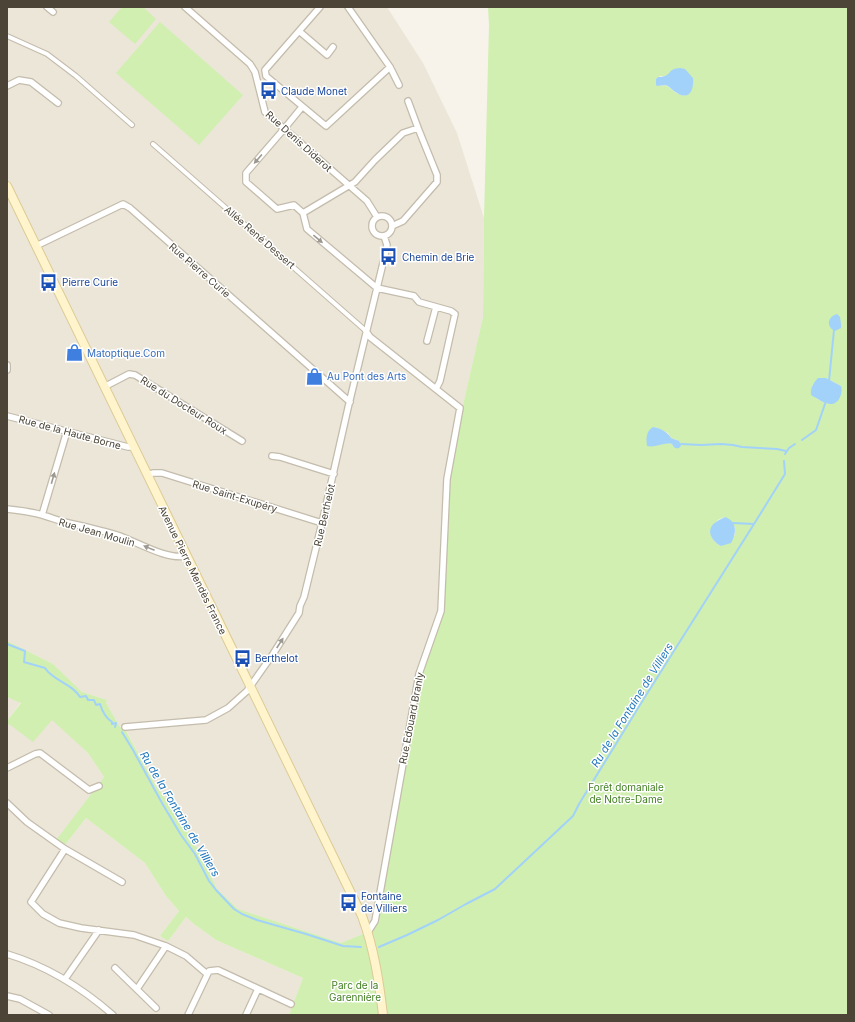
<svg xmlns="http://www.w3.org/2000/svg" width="855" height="1022" font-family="Inter,sans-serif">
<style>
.residential{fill:#ebe6d8}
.green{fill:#d0efb0;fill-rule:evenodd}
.water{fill:#a2d2f9}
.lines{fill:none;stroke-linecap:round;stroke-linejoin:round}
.stream{stroke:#a2d2f9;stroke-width:2}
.pedestrian-casing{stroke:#c4bcac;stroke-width:6}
.minor-casing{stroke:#c4bcac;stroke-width:8}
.secondary-casing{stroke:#dccb96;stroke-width:10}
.pedestrian{stroke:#fff;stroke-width:4}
.minor{stroke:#fff;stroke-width:5.5}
.secondary{stroke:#fff4cc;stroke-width:8}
.oneway{fill:#9d9991}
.labels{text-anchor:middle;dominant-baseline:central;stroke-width:3;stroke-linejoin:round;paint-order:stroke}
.transit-label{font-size:10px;fill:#164399;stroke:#fff;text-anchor:start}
.street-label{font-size:10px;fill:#4c4537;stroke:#fff}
.shop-label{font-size:10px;fill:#366cbe;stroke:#fff;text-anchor:start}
.park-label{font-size:10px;fill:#428021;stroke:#fff}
.water-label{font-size:11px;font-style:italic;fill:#2177bd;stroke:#fff}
</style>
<rect width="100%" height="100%" fill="#f7f3eb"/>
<path class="residential" d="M7,7H387L423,63L457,133L484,218L483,317L446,480L442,612L375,921L368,932L341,943L238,909L217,889L177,807L165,798L156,786L127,732L120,727L106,703L107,700L82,692L53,664L9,642H7Z
M7,697L21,702L7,721Z
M52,719L88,753L104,777L58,839L65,845L86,818L145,863L166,896L179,911L160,936L168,941L186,917L194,924L216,940L303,978L289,1015H7V726L9,724Z"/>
<path class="green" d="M122,7H143L156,19L135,44L109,22Z
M488,7H848V1015H289L303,978L216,940L194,924L186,917L168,941L160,936L179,911L166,896L145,863L86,818L65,845L57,839L104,777L88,753L52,720L33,742L9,724L7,726V721L21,703L7,697V642H9L53,664L82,692L107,700L106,703L120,727L126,731L156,786L165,798L177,807L217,889L238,909L341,943L368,932L376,922L421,675L442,612L446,480L483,317L484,218L489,25ZM660,76H666L685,96L676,93L666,85L659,86L656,85V79ZM826,378L841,386L829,404L817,399L811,392L813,384ZM655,427L668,433L671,438L677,440L674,447L672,444L668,443L647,446V435ZM725,517L735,527V535L721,546C710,540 707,531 716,522C718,519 722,518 725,517Z
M160,22L243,95L199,145L116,73Z"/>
<path class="water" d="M680,68L685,69L693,78C694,89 690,101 677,93C673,91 670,87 666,85L657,86L656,85V79L658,77C660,77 662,77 665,76C672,73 668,69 680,68Z
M837,314L840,317L841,324V328L835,331C826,327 827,317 837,314Z
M818,378H826L841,386C843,391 840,403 832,404C826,405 816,398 811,395C810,388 814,382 818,378Z
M653,427C660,428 668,432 671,438L679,441L681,446L679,448C675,449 674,448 672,444C663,442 656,448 647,446C646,439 646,431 653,427Z
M725,517C737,521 737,533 731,543L721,546C711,541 705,529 716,522C718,520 722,519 725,517Z"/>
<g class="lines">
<path class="stream" d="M829,381L834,330
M802,440L816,430L826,401
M681,444L701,445L721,444L733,445L742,447L777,449L786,451
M785,454L789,448L795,444
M733,523L754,524
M7,644L25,651L24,662L45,668C53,681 72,683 80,697L86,696L88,700H94L96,705L100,704C102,711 106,718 112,722V724L116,723L115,727
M122,732L133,750L162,803L181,835L195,854L209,881L216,890L234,909L242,914L257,920L306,934L343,946L361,947
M379,947L407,935L438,920L466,904L495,889L573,816L579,804L643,700L754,524L785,474L784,461"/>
<defs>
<path id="pedestrian" d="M7,36L47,54L76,76L132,125
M153,144L366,331"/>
<path id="minor" d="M47,7L53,12
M185,7L250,64L255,72L265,112L367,201L377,217
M320,7L265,70L266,76L326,126L390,67
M348,7L390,67L399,85
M299,31L327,55L333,47
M7,86L19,80L31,82L58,103
M408,101L418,128
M302,107L284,129L246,173V182L277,209L294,205L303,213L307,229L377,288L414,296L419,302L451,311L455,314L440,381L436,389
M303,213L355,182L375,160L403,133L418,128L437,175V182L403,221L392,226
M372 226a10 10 0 1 1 20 0a10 10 0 1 1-20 0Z
M36,246L123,204L130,208L350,402
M366,331L370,337L460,408L447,479L441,611L419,674L375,921L368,932
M427,341L436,307
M7,365V370
M104,387L129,374L135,375L242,441
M7,416L128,447H134
M272,456L280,457L334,474
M147,475L153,473H162L322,523
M7,509C16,510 25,511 34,513C44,515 54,519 64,522C82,526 101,530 120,536C139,543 167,560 186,556
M42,515L67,431
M125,727L206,720L228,708L247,691L273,654L299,613L300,606L304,597L322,523L348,408L384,259L387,245L384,236
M7,768L35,754L40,753L89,790L99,786
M7,803L27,822L65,849L31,902L43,914L59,923L81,928L134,935L166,946L186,956L207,974
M65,849L122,882
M7,954C47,966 81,987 113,1015
M115,968L156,1008
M65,979L99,930
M137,989L166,946
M7,996L20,999L49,1015
M188,1015L209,971L218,970L291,1004
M246,1015L258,989"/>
<path id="secondary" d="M7,186L362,916C374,948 379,981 383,1015"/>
</defs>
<use href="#pedestrian" class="pedestrian-casing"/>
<use href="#minor" class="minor-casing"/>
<use href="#secondary" class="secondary-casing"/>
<use href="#pedestrian" class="pedestrian"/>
<use href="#minor" class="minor"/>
<use href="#secondary" class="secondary"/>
</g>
<defs><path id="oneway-solid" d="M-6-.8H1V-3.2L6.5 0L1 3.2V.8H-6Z"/></defs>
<g class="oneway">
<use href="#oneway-solid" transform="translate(258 159) rotate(131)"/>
<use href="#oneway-solid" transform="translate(318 239) rotate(40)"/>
<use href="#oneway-solid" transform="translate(53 478) rotate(-74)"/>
<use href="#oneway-solid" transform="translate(149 548) rotate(-158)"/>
<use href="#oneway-solid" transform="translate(280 643) rotate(-57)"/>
</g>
<defs>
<symbol id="bus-bare" viewBox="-9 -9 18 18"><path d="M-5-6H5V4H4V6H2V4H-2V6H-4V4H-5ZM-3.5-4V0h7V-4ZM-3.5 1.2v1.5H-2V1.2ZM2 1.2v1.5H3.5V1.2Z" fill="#1a4fb4" stroke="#fff" stroke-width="2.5" paint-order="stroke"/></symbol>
<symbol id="shop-bare" viewBox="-9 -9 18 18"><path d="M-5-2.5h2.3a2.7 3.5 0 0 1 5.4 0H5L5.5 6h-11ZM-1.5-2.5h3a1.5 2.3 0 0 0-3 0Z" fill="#3f7fe0" stroke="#fff" stroke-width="2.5" paint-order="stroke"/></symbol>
</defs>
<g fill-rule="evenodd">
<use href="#bus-bare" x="256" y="78" width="25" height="25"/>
<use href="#bus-bare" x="376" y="244" width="25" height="25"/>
<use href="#bus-bare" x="36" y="270" width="25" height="25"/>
<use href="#shop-bare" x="62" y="340" width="25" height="25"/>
<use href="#shop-bare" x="302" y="364" width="25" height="25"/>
<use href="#bus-bare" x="230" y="646" width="25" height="25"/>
<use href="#bus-bare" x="336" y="890" width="25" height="25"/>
</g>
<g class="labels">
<g class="transit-label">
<text x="281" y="91">Claude Monet</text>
<text x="402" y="257">Chemin de Brie</text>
<text x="62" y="282">Pierre Curie</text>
<text x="255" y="658">Berthelot</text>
<text x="361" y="896">Fontaine<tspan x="361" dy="12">de Villiers</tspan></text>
</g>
<g class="street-label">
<text transform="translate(299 141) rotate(42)">Rue Denis Diderot</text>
<text transform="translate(260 237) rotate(41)">Allée René Dessert</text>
<text transform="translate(200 270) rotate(41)">Rue Pierre Curie</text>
<text transform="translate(184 405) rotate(32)">Rue du Docteur Roux</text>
<text transform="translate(70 432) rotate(15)">Rue de la Haute Borne</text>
<text transform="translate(235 496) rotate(17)">Rue Saint-Exupéry</text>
<text transform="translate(324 515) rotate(-77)">Rue Berthelot</text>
<text transform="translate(97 532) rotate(16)">Rue Jean Moulin</text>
<text transform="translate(193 570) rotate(64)">Avenue Pierre Mendès France</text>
<text transform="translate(411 718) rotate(-79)">Rue Edouard Branly</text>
</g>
<g class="shop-label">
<text x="87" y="353">Matoptique.Com</text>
<text x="327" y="376">Au Pont des Arts</text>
</g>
<g class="park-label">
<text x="626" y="787">Forêt domaniale<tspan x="626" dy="12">de Notre-Dame</tspan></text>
<text x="355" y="985">Parc de la<tspan x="355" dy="12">Garennière</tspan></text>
</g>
<g class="water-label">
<text transform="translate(632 705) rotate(-58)">Ru de la Fontaine de Villiers</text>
<text transform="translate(180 814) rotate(59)">Ru de la Fontaine de Villiers</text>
</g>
</g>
<rect width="855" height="1022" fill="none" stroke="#4c4537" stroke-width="16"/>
</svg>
